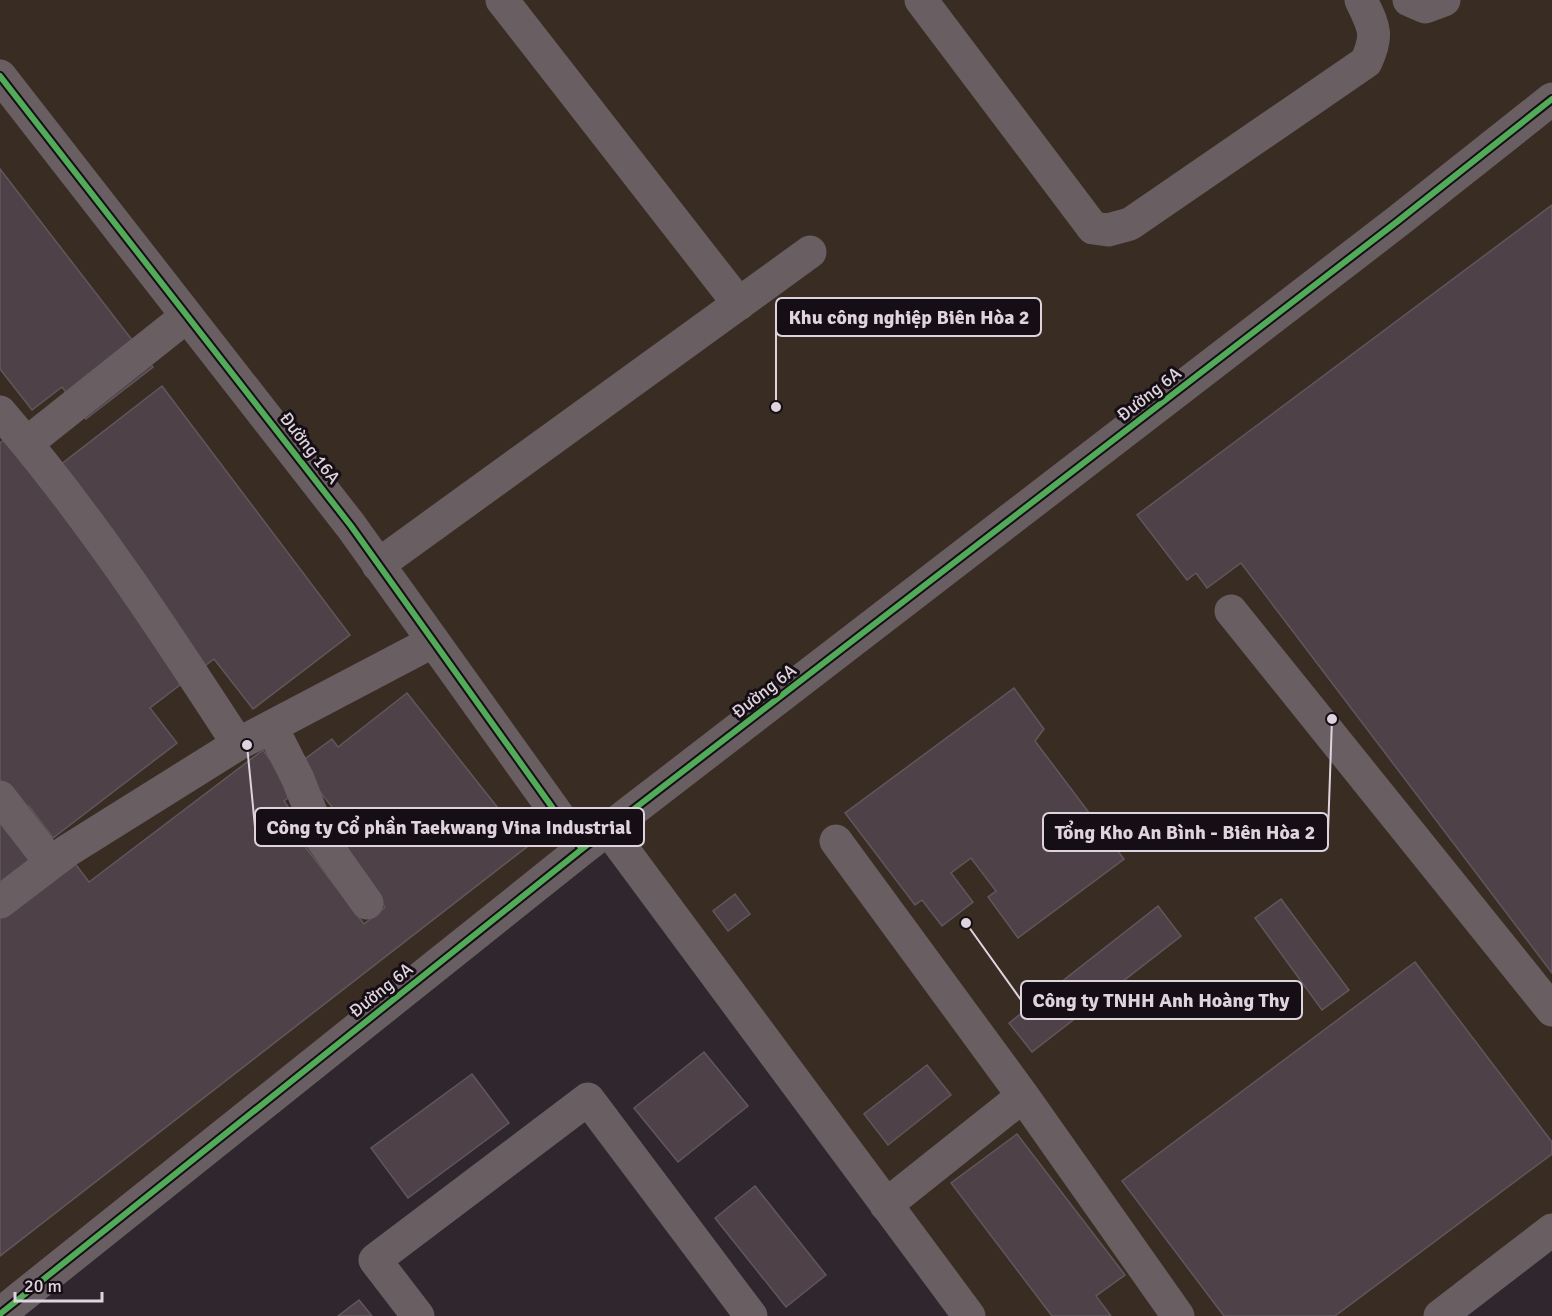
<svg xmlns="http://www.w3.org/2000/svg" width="1552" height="1316" font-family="Signika,sans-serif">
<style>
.industrial{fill:#392c22}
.building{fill:#4f4148;stroke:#60575c;stroke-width:1.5}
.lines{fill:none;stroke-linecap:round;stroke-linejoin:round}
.minor{stroke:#695f63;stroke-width:33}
.cycleway-casing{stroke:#160e15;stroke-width:10}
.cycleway{stroke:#51ab58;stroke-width:6}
.labels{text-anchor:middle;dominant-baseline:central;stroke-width:6;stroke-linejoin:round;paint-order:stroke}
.street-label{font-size:18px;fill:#dfd4de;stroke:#160e15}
.leader{fill:none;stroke:#dfd4de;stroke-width:2}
.callout-dot{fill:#dfd4de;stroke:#160e15;stroke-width:2}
.callout{fill:#160e15;stroke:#dfd4de;stroke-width:2}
.callout-label{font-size:20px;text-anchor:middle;font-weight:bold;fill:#dfd4de}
</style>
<rect width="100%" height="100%" fill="#2f262e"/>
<path class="industrial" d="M0,0H1552V1217L1423,1316H981L610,814L0,1302Z"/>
<path class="building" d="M0,169L153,367L86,419L62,387L32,410L0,369Z
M1552,205V973L1241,563L1207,588L1196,573L1187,580L1137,515Z
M162,386L350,635L253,709L214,659L150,708L177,743L53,838L29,806L4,825L32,861L0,885V443L6,438L56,468Z
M1014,688L1044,729L1035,741L1124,859L1018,938L988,897L996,891L971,858L951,873L973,902L942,926L922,900L915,905L845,813Z
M407,693L528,846L0,1256V918L74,862L89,882L263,750L295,793L284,801L289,808L281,815L364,924L385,907L339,846L346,841L328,818L336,812L298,764L332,739L338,747Z
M735,894L750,914L728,931L713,911Z
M1281,899L1349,990L1322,1010L1255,918Z
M1158,906L1181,936L1032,1052L1009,1023Z
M1415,962L1552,1142V1154L1335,1316H1224L1122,1181Z
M704,1052L748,1106L678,1162L634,1108Z
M927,1065L951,1095L888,1145L864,1114Z
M472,1074L509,1123L408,1198L371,1148Z
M1017,1134L1125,1275L1096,1296L1111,1316H1052L951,1183Z
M755,1186L826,1275L786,1307L715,1218Z
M359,1300L372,1316H338Z"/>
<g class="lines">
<path class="minor" d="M502,0L739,304
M921,0L1093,228L1108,230L1130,224L1366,62C1379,34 1374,27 1361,0
M1409,0L1425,7L1444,0
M0,76L351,526L582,849
M0,412C89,515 164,630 238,744
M27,443L187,316
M378,565L810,252
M1231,611L1552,1010
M272,728L298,779L321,838L367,903
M0,797L51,863
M608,829L969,1316
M836,841L1023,1096L1178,1316
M0,902L67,851L238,744L432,642
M886,1205L1023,1096
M0,1314L582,849L1398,221L1552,99
M418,1316L375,1260L588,1099L751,1316
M1440,1316L1552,1230"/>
<defs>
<path id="cycleway" d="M0,76L351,526L582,849
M0,1314L582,849L1398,221L1552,99"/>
</defs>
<use href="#cycleway" class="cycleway-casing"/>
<use href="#cycleway" class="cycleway"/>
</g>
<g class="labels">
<g class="street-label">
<text transform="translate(1149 394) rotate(-38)">Đường 6A</text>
<text transform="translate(310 448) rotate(52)">Đường 16A</text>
<text transform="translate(764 691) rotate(-38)">Đường 6A</text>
<text transform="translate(381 990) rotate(-39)">Đường 6A</text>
</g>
</g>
<path class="leader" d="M776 407L776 317M247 745L255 827M1332 719L1328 832M966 923L1021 1000"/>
<g class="callout-dot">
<circle cx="776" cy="407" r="6"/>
<circle cx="247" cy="745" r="6"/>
<circle cx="1332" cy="719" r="6"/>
<circle cx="966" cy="923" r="6"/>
</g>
<g class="callout">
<rect x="776" y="298" width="265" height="38" rx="6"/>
<rect x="255" y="808" width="389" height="38" rx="6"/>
<rect x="1043" y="813" width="285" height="38" rx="6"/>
<rect x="1021" y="981" width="281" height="38" rx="6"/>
</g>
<g class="callout-label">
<text x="909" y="324">Khu công nghiệp Biên Hòa 2</text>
<text x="449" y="834">Công ty Cổ phần Taekwang Vina Industrial</text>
<text x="1185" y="839">Tổng Kho An Bình - Biên Hòa 2</text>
<text x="1161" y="1007">Công ty TNHH Anh Hoàng Thy</text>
</g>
<path d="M15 1292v9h87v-9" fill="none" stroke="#dfd4de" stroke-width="3"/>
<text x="24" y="1292" font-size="18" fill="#dfd4de" stroke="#160e15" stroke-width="4.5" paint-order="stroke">20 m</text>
</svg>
